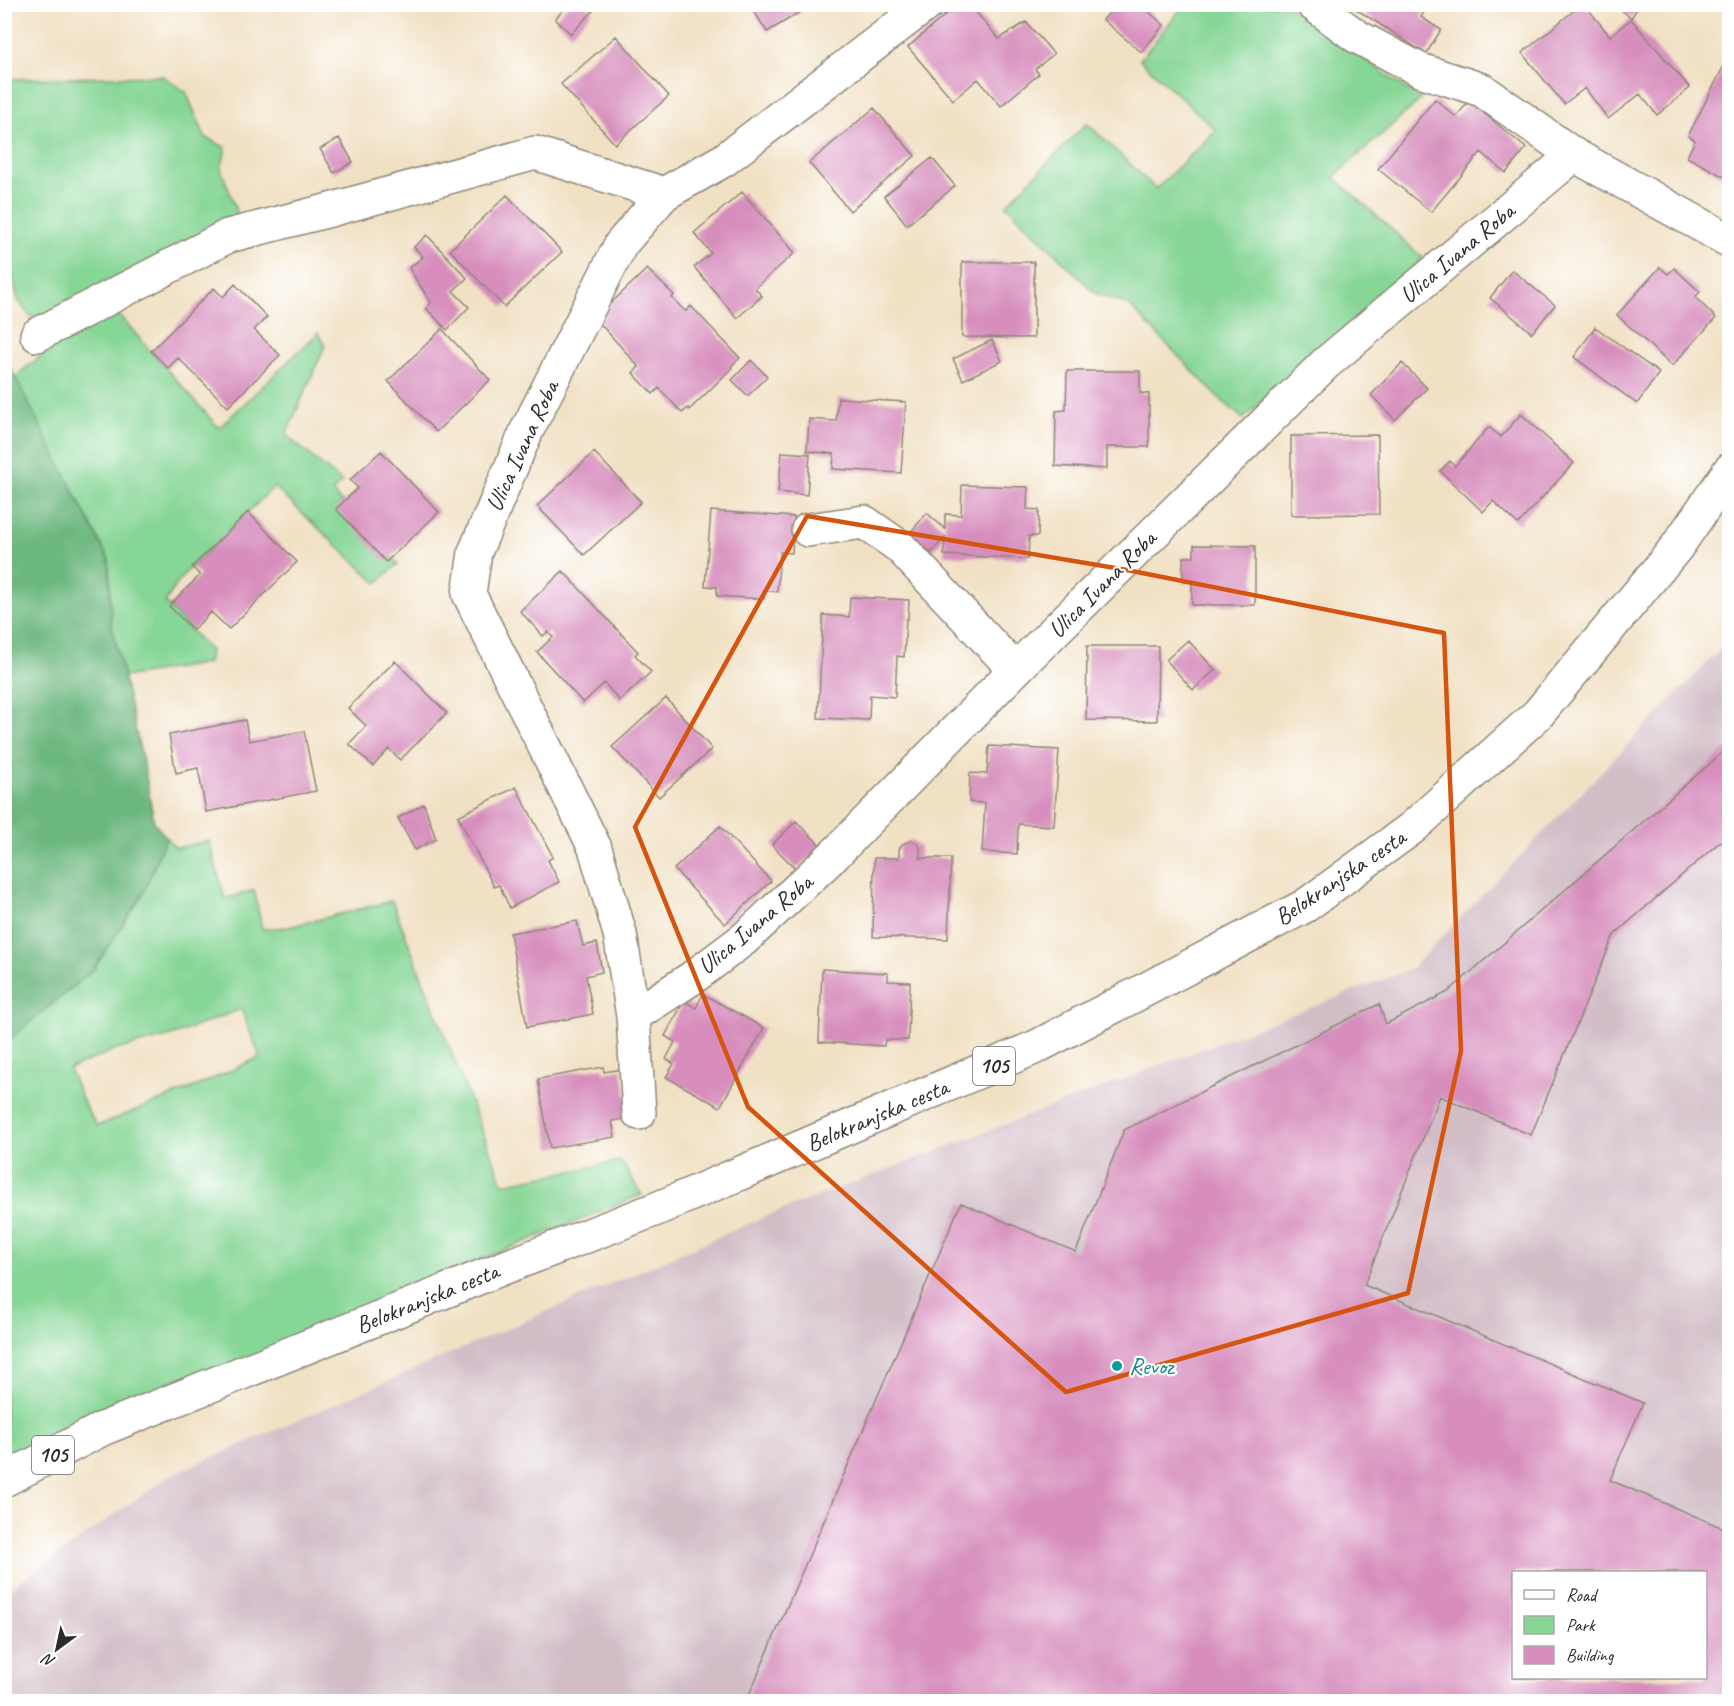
<svg xmlns="http://www.w3.org/2000/svg" width="1734" height="1706" font-family="Caveat,sans-serif">
<style>
.industrial{fill:#d2bdc7;fill-rule:evenodd}
.green{fill:#86d695;stroke:#588060;stroke-width:1.5;fill-rule:evenodd}
.forest{fill:#6cb77e;stroke:#4c7154;stroke-width:1.5}
.building{fill:#d78ebd;fill-rule:evenodd}
.lines{fill:none;stroke-linecap:round;stroke-linejoin:round}
.minor-casing{stroke:#8e8678;stroke-width:36}
.primary-casing{stroke:#8e8678;stroke-width:36}
.minor{stroke:#fff;stroke-width:33}
.primary{stroke:#fff;stroke-width:33}
.marked{fill:none;stroke:#d5540f;stroke-width:4.5;stroke-linejoin:round}
.culture-dot{fill:#0f9aa8;stroke:#fff;stroke-width:2}
.labels{text-anchor:middle;dominant-baseline:central;stroke-width:4.5;stroke-linejoin:round;paint-order:stroke}
.shield{fill:#fff;stroke:#6b6b6b;stroke-width:1.5}
.shield-label{font-size:22px;font-weight:bold;fill:#2b2b2b}
.street-label{font-size:24px;fill:#2b2b2b;stroke:#fff}
.culture-label{font-size:24px;fill:#0d838f;stroke:#fff;text-anchor:start}
</style>
<rect width="100%" height="100%" fill="#fff"/>
<filter id="ink" filterUnits="userSpaceOnUse"><feTurbulence type="fractalNoise" baseFrequency=".0167" numOctaves="2"/><feDisplacementMap in="SourceGraphic" scale="12" xChannelSelector="R" yChannelSelector="G"/><feConvolveMatrix kernelMatrix="1 2 1 2 8 2 1 2 1" color-interpolation-filters="sRGB"/></filter>
<filter id="wash" filterUnits="userSpaceOnUse"><feTurbulence type="fractalNoise" baseFrequency=".008" numOctaves="4" result="noise"/><feDisplacementMap in="SourceGraphic" scale="24" xChannelSelector="R" yChannelSelector="G"/><feGaussianBlur stdDeviation="1.35" result="paint"/><feColorMatrix in="noise" values="0 0 0 0 0 0 0 0 0 0 0 0 0 0 0 0 0 1.4 0 .05"/><feComposite in="paint" operator="in"/></filter>
<g filter="url(#wash)">
<rect width="100%" height="100%" fill="#f1e1c4"/>
<path class="industrial" d="M1729,640V1701H5L4,1593L169,1476L764,1217L1411,969ZM1514,1572H1706V1678H1514Z"/>
<path class="green" d="M1184,5H1287L1421,99L1334,177L1423,258L1243,419L1216,395L1129,305L1095,293L1006,205L1087,123L1156,189L1216,130L1140,60Z
M163,76L186,92L205,137L226,148L221,169L241,223L39,321L30,316L18,300L5,244L4,79Z
M118,314L219,428L318,333L325,346L286,435L342,482L332,492L398,564L377,583L274,487L183,575L165,602L210,651L208,663L124,677L111,622L109,560L14,378L61,339Z
M166,837L176,848L209,841L225,899L254,890L262,929L289,927L392,901L503,1184L621,1161L642,1195L399,1292L344,1316L5,1480L4,1043L93,970L143,894ZM241,1009L260,1057L197,1086L97,1126L85,1106L69,1069L112,1051L171,1036Z"/>
<path class="forest" d="M5,357L109,560L111,622L146,776L154,823L166,837L143,894L93,970L5,1043Z"/>
<g id="blocks">
<path class="building" d="M569,4H585L593,11L571,34L555,19Z
M758,4H814L767,32L752,8Z
M958,4H969L999,39L1026,22L1054,54L1035,69L1039,74L1001,106L978,79L953,100L908,47Z
M1117,4H1140L1164,25L1141,52L1103,20Z
M1348,4H1429L1421,17L1441,30L1426,54Z
M1582,4H1584L1610,36L1631,19L1690,88L1657,115L1640,94L1608,119L1585,88L1564,104L1522,53Z
M1614,4H1640L1631,18Z
M616,36L669,96L615,144L561,84Z
M1730,54V180L1687,157L1695,140L1688,136Z
M1435,99L1456,117L1469,101L1526,148L1506,173L1481,152L1431,212L1378,169Z
M874,108L915,156L850,211L809,163Z
M339,138L353,162L334,173L320,149Z
M932,158L955,186L907,225L884,196Z
M742,192L795,253L755,288L762,296L737,318L694,267L711,253L694,233Z
M507,195L562,252L504,307L450,250Z
M427,235L467,278L453,291L469,307L447,330L426,308L431,303L409,268L423,257L414,247Z
M962,262H1034V338L962,337Z
M1660,267L1668,274L1674,268L1700,292L1695,297L1716,318L1672,366L1617,315Z
M647,269L674,295L672,298L683,309L686,311L691,306L740,358L732,365L731,369L689,410L688,408L682,413L659,388L653,394L633,373L639,367L595,318Z
M1512,270L1555,305L1532,333L1490,298Z
M235,284L267,317L254,330L280,355L228,407L178,358L168,368L151,351L214,288L223,297Z
M1595,327L1659,373L1637,404L1574,357Z
M442,329L490,380L436,432L388,381Z
M992,340L1002,361L963,380L953,359Z
M751,360L767,376L748,396L732,380Z
M1402,363L1427,388L1395,420L1371,395Z
M1067,371H1140V393L1149,394V447H1107V469L1055,466L1056,411L1066,410Z
M838,398L906,402L901,473L833,469L834,454L807,451L809,419L836,421Z
M1521,414L1574,463L1518,524L1493,501L1483,512L1440,471L1450,461L1455,466L1489,427L1501,437Z
M1378,435L1379,514L1291,515V436Z
M381,451L439,512L386,562L336,509L358,488L350,480Z
M594,452L641,502L584,555L537,506Z
M782,452L810,454L807,495L778,492Z
M962,485L1028,487L1027,509L1039,510L1038,536H1029L1028,559L944,555L945,537L931,553L909,534L927,513L945,529V514L961,515Z
M711,511L794,517L792,553L780,552L777,592L764,590V599L717,596V587L705,586Z
M248,512L297,562L229,629L211,612L193,630L169,606L200,575L192,567Z
M1194,545L1255,546V605H1192V582H1183V557H1194Z
M563,571L638,652L635,655L651,672L620,701L604,683L583,703L537,652L553,637L548,632L543,636L520,611Z
M850,597L909,600L908,619H906L904,657L897,656L895,697L870,695L869,720L818,718L823,615L849,617Z
M1188,640L1215,670L1193,690L1166,660Z
M1087,646H1158L1157,721L1086,720Z
M395,661L447,713L400,760L389,749L373,766L349,744L366,726L348,708Z
M666,698L712,749L659,797L612,747Z
M245,720L249,741L304,731L316,791L206,812L198,768L176,773L169,735Z
M989,746L1059,750L1054,826L1018,824L1017,854L982,852L985,803L969,802L970,773L987,774Z
M1730,746V833L1614,935L1531,1135L1440,1096L1364,1285L1643,1403L1610,1480L1730,1531V1702H746L961,1203L1076,1252L1124,1130L1379,1004L1386,1024L1448,992ZM1514,1572H1706V1678H1514Z
M516,787L553,857L548,860L559,882L510,908L499,885L494,887L458,816Z
M424,804L436,839L415,850L398,818Z
M796,821L821,846L796,869L772,845Z
M720,826L771,881L725,924L674,869Z
M912,840L920,847V858H951L948,939L873,937L874,858H899V849L902,844Z
M577,921L583,946L597,943L602,972L586,976L593,1014L527,1027L510,933Z
M822,969L888,973V981L910,982L908,1040H885L884,1046L819,1042Z
M703,994L764,1028L720,1107L666,1077L674,1064L666,1059L675,1042L665,1036L684,1001L696,1008Z
M603,1067L604,1072L622,1069L630,1118L612,1121L615,1137L550,1148L538,1079Z"/>
</g>
</g>
<g filter="url(#ink)">
<use href="#blocks" fill-opacity="0" stroke="#8e8678" stroke-width="1.5"/>
<g class="lines">
<defs>
<path id="minor" d="M1313,4L1356,36L1420,70L1482,90L1574,155L1730,241
M37,335L228,236L330,210L535,153L664,194
M808,530L864,522L900,547L1015,670
M633,1016L692,978L744,939L835,854L1015,670L1325,364L1574,155
M639,1113L633,1016L620,934L595,848L469,594L475,552L527,430L621,244L664,194L724,160L927,4"/>
<path id="primary" d="M4,1480L102,1429L503,1268L654,1210L1036,1047L1305,906L1412,828L1538,714L1676,548L1730,470"/>
</defs>
<use href="#minor" class="minor-casing"/>
<use href="#primary" class="primary-casing"/>
<use href="#minor" class="minor"/>
<use href="#primary" class="primary"/>
</g>
</g>
<path class="marked" d="M807,516L1127,570L1444,633L1461,1051L1408,1293L1066,1392L748,1107L635,827Z"/>
<circle class="culture-dot" cx="1117" cy="1366" r="6"/>
<g class="labels">
<g class="shield">
<rect x="973" y="1047" width="42" height="38" rx="4.5"/>
<rect x="32" y="1436" width="42" height="38" rx="4.5"/>
</g>
<g class="shield-label">
<text x="994" y="1066">105</text>
<text x="53" y="1455">105</text>
</g>
<g class="street-label">
<text transform="translate(1457 253) rotate(-40)">Ulica Ivana Roba</text>
<text transform="translate(522 446) rotate(-65)">Ulica Ivana Roba</text>
<text transform="translate(1102 584) rotate(-45)">Ulica Ivana Roba</text>
<text transform="translate(1340 877) rotate(-34)">Belokranjska cesta</text>
<text transform="translate(755 924) rotate(-40)">Ulica Ivana Roba</text>
<text transform="translate(877 1115) rotate(-23)">Belokranjska cesta</text>
<text transform="translate(427 1298) rotate(-22)">Belokranjska cesta</text>
</g>
<g class="culture-label">
<text x="1129" y="1366">Revoz</text>
</g>
</g>
<rect width="1734" height="1706" fill="none" stroke="#fff" stroke-width="24"/>
<rect x="1512" y="1571" width="195" height="108" fill="#ffffff" stroke="#aaaaaa" stroke-width="1.5"/>
<rect x="1524" y="1590" width="30" height="9" fill="#ffffff" stroke="#aaaaaa" stroke-width="1.5"/>
<text x="1566" y="1601" font-size="18" fill="#2b2b2b">Road</text>
<rect x="1524" y="1616" width="30" height="18" fill="#86d695" stroke="#aaaaaa" stroke-width="1.5"/>
<text x="1566" y="1631" font-size="18" fill="#2b2b2b">Park</text>
<rect x="1524" y="1646" width="30" height="18" fill="#d78ebd" stroke="#aaaaaa" stroke-width="1.5"/>
<text x="1566" y="1661" font-size="18" fill="#2b2b2b">Building</text>
<g transform="translate(57 1649) rotate(213)" stroke="#ffffff" stroke-width="4.5" paint-order="stroke">
<path d="M0-4.5L10 22L0 15L-10 22Z" fill="#2b2b2b"/>
<text y="-9" font-size="16" font-weight="bold" text-anchor="middle" fill="#2b2b2b">N</text>
</g>
</svg>
